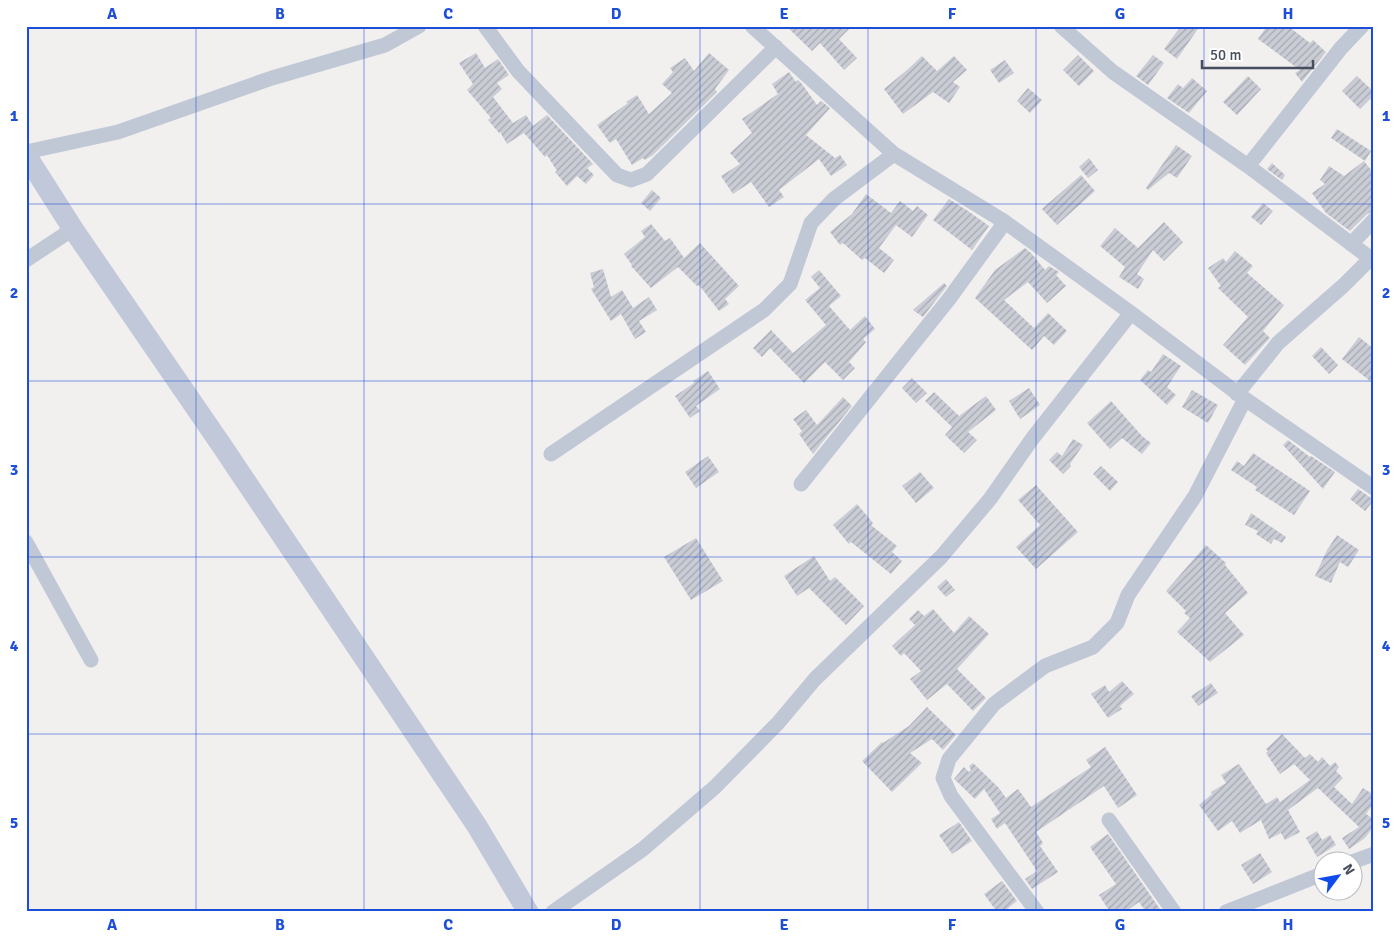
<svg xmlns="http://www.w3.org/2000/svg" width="1400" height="938" font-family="Signika,sans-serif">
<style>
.building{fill:url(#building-hatch)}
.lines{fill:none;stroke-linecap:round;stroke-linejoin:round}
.street{stroke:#c1c8d5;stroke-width:15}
.secondary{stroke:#c0c8d9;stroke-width:21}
.grid{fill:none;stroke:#1d4ed8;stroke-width:1;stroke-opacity:0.55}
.neatline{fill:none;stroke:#1d4ed8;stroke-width:2}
.grid-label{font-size:16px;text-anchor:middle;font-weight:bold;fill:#1d4ed8}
</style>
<defs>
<pattern id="building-hatch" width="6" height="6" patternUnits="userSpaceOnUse" patternTransform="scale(1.25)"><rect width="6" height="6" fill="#cacdd5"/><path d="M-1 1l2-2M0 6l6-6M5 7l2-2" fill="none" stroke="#a6a9b0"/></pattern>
</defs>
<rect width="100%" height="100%" fill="#f2efef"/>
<path class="building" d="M786,26H852L839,39L857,58L844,70L820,43L812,51Z
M1181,26H1200L1177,59L1164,49Z
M1267,26H1288L1310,43L1313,40L1326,52L1302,82L1295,73L1300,70L1258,39Z
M476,53L485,68L498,59L509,75L497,83L502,89L493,97L513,123L526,115L533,126L547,115L593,164L587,168L594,175L586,184L577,176L567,186L555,172L557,171L547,155L545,157L524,133L507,144L500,132L499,133L488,120L491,118L467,90L473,84L459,63Z
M709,53L729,70L715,89L717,92L653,155L645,160L643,158L632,165L616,139L610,143L597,125L628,103L626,102L637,95L649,114L672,93L662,84L673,72L670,68L685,58L694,71Z
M1078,55L1094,71L1079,86L1063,70Z
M1153,55L1164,63L1148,85L1136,76Z
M922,56L937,71L954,56L967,70L953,82L960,87L949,103L933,92L903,114L884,89L907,70Z
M1005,60L1014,73L999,83L990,70Z
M789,72L796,82L798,80L802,84L817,105L821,101L830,108L806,135L835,158L840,155L847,165L831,176L819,159L779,190L784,197L769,207L751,182L733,194L721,176L740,164L730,153L752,133L742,119L778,94L772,84Z
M1248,76L1261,89L1237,115L1223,102Z
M1357,76L1374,92V95L1360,109L1342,91Z
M1192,78L1207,91L1189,113L1167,98L1178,84L1183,88Z
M1028,88L1042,100L1030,113L1017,101Z
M1337,129L1371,151L1365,161L1331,138Z
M1176,145L1192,156L1177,178L1169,173L1148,190L1146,188Z
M1089,158L1098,170L1088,178L1079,167Z
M1364,161L1374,174V211L1367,214L1350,231L1326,213L1312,193L1325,184L1320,180L1329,166L1344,176Z
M1272,163L1285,175L1282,180L1267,169Z
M1081,175L1095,191L1057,225L1042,209Z
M652,190L661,198L650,211L641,203Z
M866,194L891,213L900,201L913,211L917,206L928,215L912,237L896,225L879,248L894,260L884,273L865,258L862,260L843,243L840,245L830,232L852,214Z
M949,199L968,211L989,226L972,250L933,220Z
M1263,203L1273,211L1261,225L1251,217Z
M1164,222L1183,242L1164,261L1153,250L1137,274L1144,279L1138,289L1119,277L1125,267L1100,246L1115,228L1138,248Z
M651,224L665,241L670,238L684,258L700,243L739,286L725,299L729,304L719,311L699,285L697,286L678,267L651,288L631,266L632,265L624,254L645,237L641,231Z
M1025,248L1031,253L1045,270L1049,266L1059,272L1056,275L1066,286L1047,303L1028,282L1004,300L1034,328L1048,313L1067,331L1054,345L1044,336L1032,350L975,298L995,270Z
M1235,251L1253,266L1247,273L1284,305L1263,331L1270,338L1245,365L1223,345L1248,317L1218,288L1221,286L1208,268L1223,258L1226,262Z
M603,269L611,297L622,290L633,308L649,297L657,310L639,321L646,332L635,339L621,314L611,321L591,289L594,287L590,273Z
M819,270L841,296L829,306L850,330L865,316L875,329L863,339L866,342L849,362L855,368L843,380L825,362L804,383L770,348L762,357L753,348L771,330L793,353L826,325L805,300L820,288L811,277Z
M944,283L947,286L923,317L913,310Z
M1359,337L1374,349V384L1342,359Z
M1321,347L1338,365L1329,374L1312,356Z
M1163,354L1181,366L1167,387L1176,395L1167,405L1140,380L1148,370L1151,372Z
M708,371L720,389L696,406L700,411L690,418L675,396L694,383L693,381Z
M912,378L927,393L916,403L902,388Z
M1029,388L1040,405L1020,419L1009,401Z
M1192,390L1218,405L1208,423L1182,407Z
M934,392L959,416L986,396L996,410L968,432L977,440L964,453L945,435L952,427L925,401Z
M843,397L852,406L813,454L799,434L802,431L793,419L806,410L817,425Z
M1111,401L1142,436L1151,443L1142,454L1122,438L1110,449L1087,423Z
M1073,439L1083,445L1070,464L1071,466L1063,474L1049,460L1057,452L1062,456Z
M1288,440L1310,457L1311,456L1335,472L1323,489L1283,445Z
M1253,453L1310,491L1294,515L1255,490L1257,487L1231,470L1237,461L1244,466Z
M708,456L719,472L696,488L685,472Z
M1101,466L1118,482L1110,491L1093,474Z
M920,472L934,488L916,503L902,486Z
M1036,485L1078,532L1036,569L1016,547L1040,525L1018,500Z
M1358,489L1374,500L1365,511L1350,499Z
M857,504L873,523L871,525L897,546L892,552L902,561L891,574L851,542L849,544L833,525Z
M1251,513L1286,537L1282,543L1274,539L1271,544L1256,534L1258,531L1245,525Z
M1337,535L1359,550L1348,567L1340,562L1331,583L1315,576L1327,550Z
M696,538L723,581L691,600L664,557Z
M1206,545L1226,563L1225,565L1248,593L1225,613L1244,635L1210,662L1177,632L1190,618L1184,613L1186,611L1166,591Z
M814,556L830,581L835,577L864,606L846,625L809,588L797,596L784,576Z
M946,579L955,590L946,597L937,587Z
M933,609L954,633L969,616L989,634L957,669L986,698L973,711L947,684L927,700L910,679L921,671L904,653L901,656L892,646L915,625L909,619L918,610L924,616Z
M1122,681L1134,694L1120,706L1122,709L1108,718L1091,694L1105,685L1109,692Z
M1211,683L1218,693L1198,706L1191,696Z
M927,707L956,735L943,750L932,739L910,753L922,763L892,792L862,761L882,742L883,743L909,726Z
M1282,734L1305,758L1310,754L1318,762L1322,757L1330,766L1335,762L1339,767L1336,771L1343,778L1334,787L1352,804L1363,788L1374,795V803L1366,814L1372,818L1374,817V826L1365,838L1349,849L1342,838L1359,827L1318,788L1288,810L1300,832L1285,840L1281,833L1269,839L1261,820L1240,833L1232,821L1218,831L1199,805L1212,794L1211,792L1226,783L1221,775L1239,764L1266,804L1277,797L1280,802L1310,780L1294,764L1280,774L1266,753L1268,751L1266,749Z
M1105,747L1137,795L1118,808L1104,786L1036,832L1043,843L1040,846L1058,872L1032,889L1025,879L1037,871L1005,823L997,829L991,819L1000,813L984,789L975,799L954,779L964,767L969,772L971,770L969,766L973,763L998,787L1006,798L1018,789L1031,807L1091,767L1086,760Z
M959,822L972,841L952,854L939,835Z
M1317,831L1322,840L1330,835L1336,845L1317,857L1306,838Z
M1108,834L1162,912H1146L1139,902L1125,912H1110L1099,895L1116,884L1090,847Z
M1260,853L1272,872L1253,884L1241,865Z
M1002,881L1017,901L1003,912H997L984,894Z"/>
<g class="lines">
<path class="street" d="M485,26L518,71L617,175L631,180L647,174L776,47
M752,26L894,154L1005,222L1131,313L1245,399L1374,488
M1061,26L1113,72L1248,166L1374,261
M26,152L118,132L272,78L385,45L419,26
M1248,166L1341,48L1362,26
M1351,244L1374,220
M26,260L73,229
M1237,394L1278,343L1344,285L1370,259
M551,454L764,310L790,284L811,223L834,199L894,154
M801,484L949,299L1005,222
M26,542L91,660
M1109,820L1174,912
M1352,862L1374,854
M553,912L643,849L715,787L778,723L815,679L941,557L990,499L1032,439L1131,313
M1037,912L951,796L943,778L949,759L994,704L1045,666L1093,647L1117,623L1128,595L1195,496L1245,399
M1226,912L1322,874"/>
<path class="secondary" d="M26,155L73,229L220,443L477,826L528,912"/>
</g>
<path class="grid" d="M196,26V912M364,26V912M532,26V912M700,26V912M868,26V912M1036,26V912M1204,26V912M26,204H1374M26,381H1374M26,557H1374M26,734H1374"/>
<rect width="1400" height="938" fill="none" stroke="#ffffff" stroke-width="55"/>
<g transform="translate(1338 876) rotate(58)"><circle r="24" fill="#ffffff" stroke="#b5b8be"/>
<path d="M0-4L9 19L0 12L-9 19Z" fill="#0e4aec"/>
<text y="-8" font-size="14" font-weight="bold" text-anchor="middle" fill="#464e5d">N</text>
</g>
<path d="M1202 60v8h111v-8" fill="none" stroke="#464e5d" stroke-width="2.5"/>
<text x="1210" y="60" font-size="15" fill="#464e5d" stroke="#ffffff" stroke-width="4" paint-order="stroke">50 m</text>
<rect x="28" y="28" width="1344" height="882" class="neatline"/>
<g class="grid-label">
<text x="112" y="19">A</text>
<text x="280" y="19">B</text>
<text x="448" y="19">C</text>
<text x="616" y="19">D</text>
<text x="784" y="19">E</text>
<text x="952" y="19">F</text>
<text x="1120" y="19">G</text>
<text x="1288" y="19">H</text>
<text x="14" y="121">1</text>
<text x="1386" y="121">1</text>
<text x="14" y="298">2</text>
<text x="1386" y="298">2</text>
<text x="14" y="475">3</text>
<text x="1386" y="475">3</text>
<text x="14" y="651">4</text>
<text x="1386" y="651">4</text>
<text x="14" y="828">5</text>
<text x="1386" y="828">5</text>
<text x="112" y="930">A</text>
<text x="280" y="930">B</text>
<text x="448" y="930">C</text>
<text x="616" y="930">D</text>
<text x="784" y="930">E</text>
<text x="952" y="930">F</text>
<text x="1120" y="930">G</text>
<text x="1288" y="930">H</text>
</g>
</svg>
